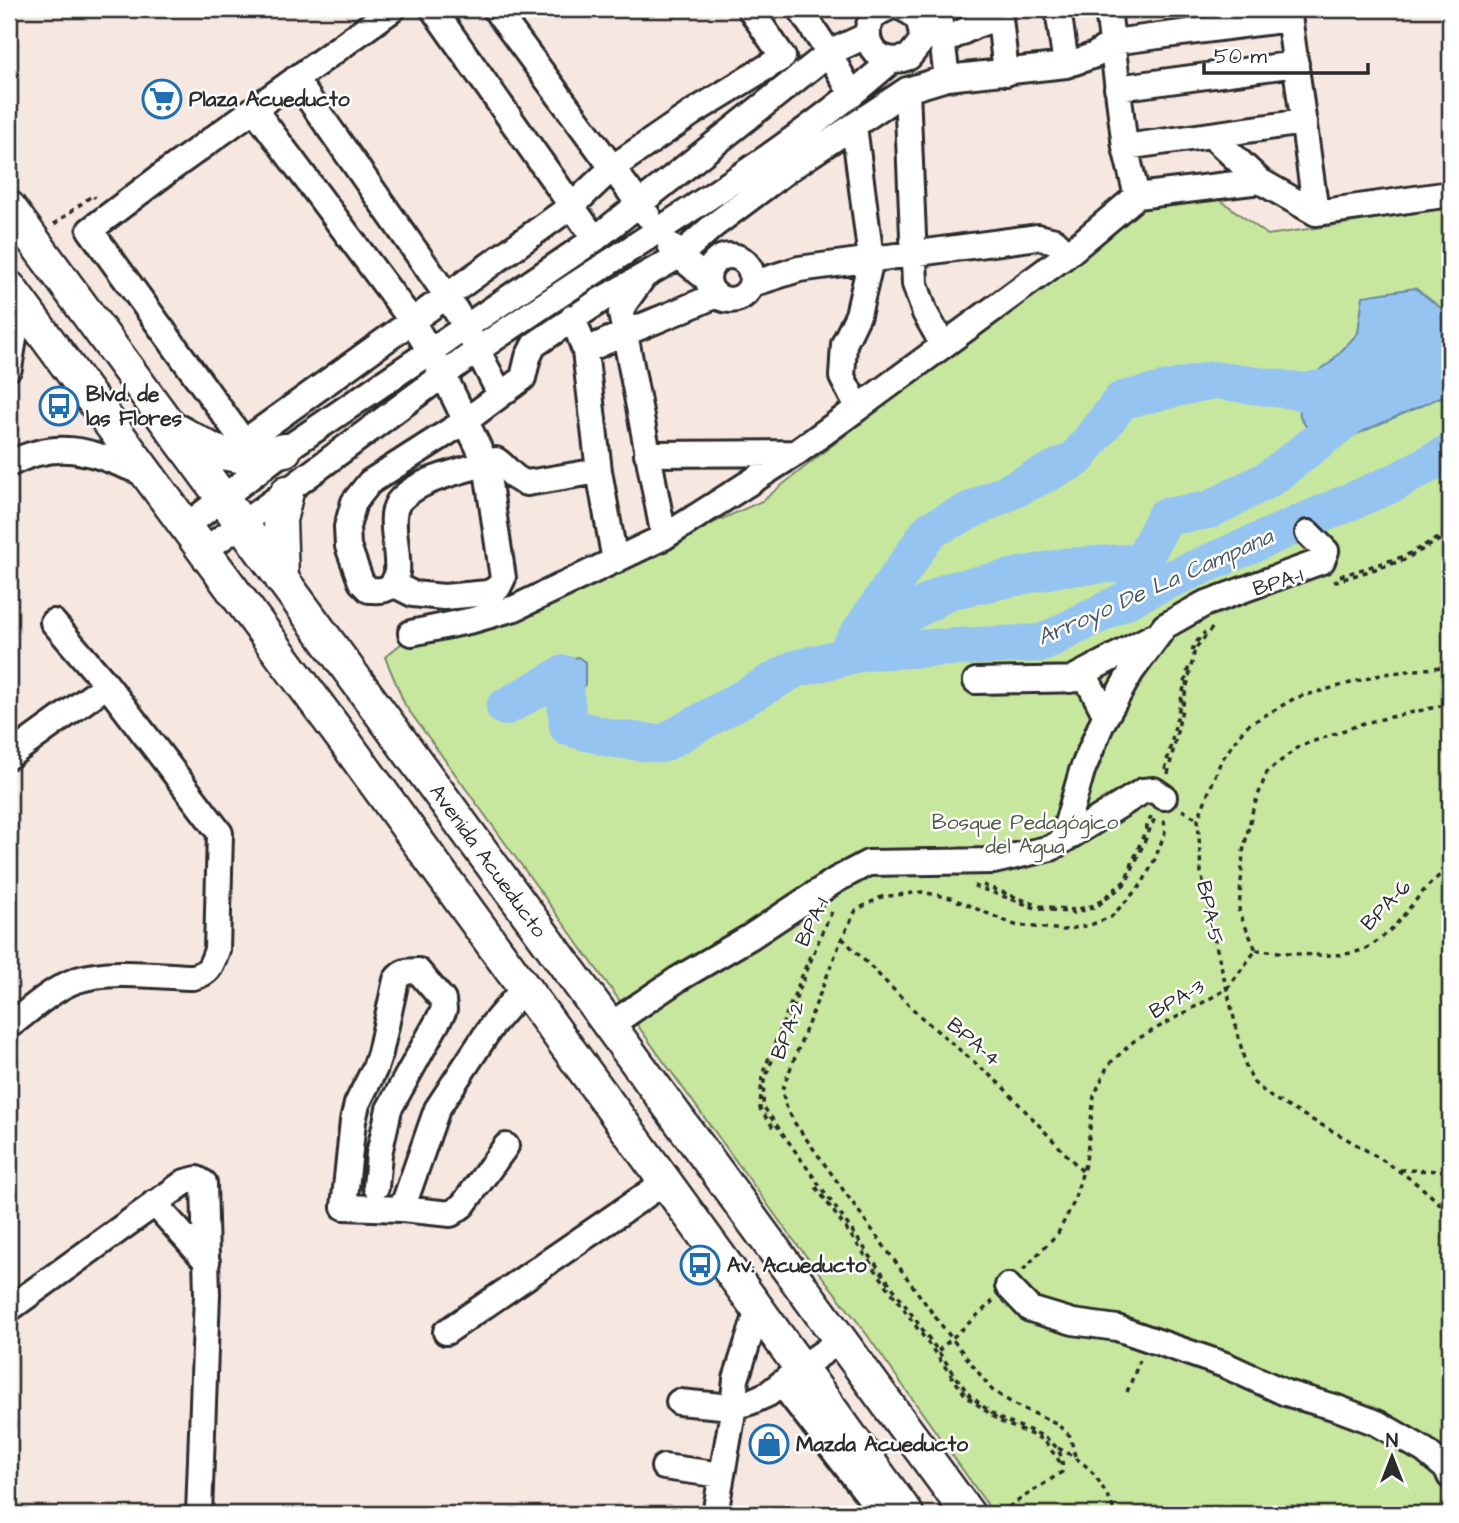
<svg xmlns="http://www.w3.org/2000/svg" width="1459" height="1523" font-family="'Architects Daughter',sans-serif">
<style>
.green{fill:#c7e79f;stroke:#798965;stroke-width:2}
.water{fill:#96c4f1;stroke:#6b87a2;stroke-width:2}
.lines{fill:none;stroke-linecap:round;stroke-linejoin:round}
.river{stroke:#96c4f1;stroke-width:38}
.minor-casing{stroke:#2b2b2b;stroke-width:30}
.major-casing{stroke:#2b2b2b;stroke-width:37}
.path{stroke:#2b2b2b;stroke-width:3.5;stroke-dasharray:5 5;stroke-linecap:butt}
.minor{stroke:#fff;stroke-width:24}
.major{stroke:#fff;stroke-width:32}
.labels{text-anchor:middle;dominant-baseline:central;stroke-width:5;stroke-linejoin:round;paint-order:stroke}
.poi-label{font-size:21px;font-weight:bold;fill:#2b2b2b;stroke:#fff;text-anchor:start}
.street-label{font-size:21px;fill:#2b2b2b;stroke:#fff}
.park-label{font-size:21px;fill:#525a48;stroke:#fff}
.water-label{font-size:23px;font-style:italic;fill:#4b5966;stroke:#fff}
</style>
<rect width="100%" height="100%" fill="#f7e7e1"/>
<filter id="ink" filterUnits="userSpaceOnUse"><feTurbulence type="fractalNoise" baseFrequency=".0143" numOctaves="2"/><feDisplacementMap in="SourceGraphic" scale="14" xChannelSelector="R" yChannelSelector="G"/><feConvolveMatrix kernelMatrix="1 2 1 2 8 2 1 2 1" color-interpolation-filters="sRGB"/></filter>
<g filter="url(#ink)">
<path class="green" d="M1212,194L1268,235L1450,208V1514H994L860,1325L789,1234L405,705L385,657L407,639L509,616L762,501L1141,201Z"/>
<path class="water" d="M1415,288L1450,315V393L1321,450L1300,417L1299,384L1330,363L1358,333L1363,296Z
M578,657L585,662V684L579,697L574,698C569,692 565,692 560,688C546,674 564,659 578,657Z"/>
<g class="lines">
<path class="river" d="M857,636L897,620L949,591L1064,567L1142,562L1165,517L1209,510L1269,479L1358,410
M843,657L930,530L1076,459L1122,400L1213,380L1306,392L1406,372H1450
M505,707L564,674L568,727L614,739L662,744L795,669L868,651L1042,643L1146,590L1396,482L1450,452"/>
<defs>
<path id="minor" d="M393,9L168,171L90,230L244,442L573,205L612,168L695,111L783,57L750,9
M433,9L595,239
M495,9L648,216
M800,9L829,53L852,95
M886,9C851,22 870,72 909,57L921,42C923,27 919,15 904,9
M999,9L1006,73
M1058,9L1066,65
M1108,9L1125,147L1137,196L1260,181L1316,213
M1288,9L1316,213
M942,42L974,26L1000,17
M947,78L1066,65L1095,55L1113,42L1289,19
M295,79L447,296L465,326L500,394
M1117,88L1296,64
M907,90L915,284L925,313L943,345
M254,109L412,321L444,376L486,463C459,472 422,478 401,499C380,519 414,579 385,589C381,591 374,590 369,590L361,582L348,546L347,527L354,502L370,482L467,420L523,378L528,357L534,345L601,300L679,256L713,226L789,169L907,90L947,78L939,16
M1211,135L1260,181
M1125,147L1304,122
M1316,213L1450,194
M670,245L679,256L708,280
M1068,254L1137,196
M708 278a22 22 0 1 1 44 0a22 22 0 1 1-44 0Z
M642,279L624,304L621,313L664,537
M752,284L799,269L1038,237L1055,241L1068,254L858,408
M573,317L585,351L599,471L615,561
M585,351C628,330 673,315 716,295
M9,368L16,327L9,289
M647,454L796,453
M9,464C63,436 95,454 148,475
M185,527L285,450L595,239L829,53L868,35
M203,551C297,487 385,416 478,350C615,253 765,172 891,61
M393,584L413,594L444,597L488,593L498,588L503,578L486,463L496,460C508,468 513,480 527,483L599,471
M411,633L473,620L515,608L664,537L796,453L858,408L842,377L844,344L858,315L871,259L854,126
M1070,680L1152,637
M976,681L1087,679L1106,716
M9,756L107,685
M1062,841L1082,771L1102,723L1131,672L1165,626L1204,604L1322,561L1326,551L1308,533
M9,1026C30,1010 52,989 77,980C110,969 159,976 193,977C210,973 211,966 217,950L220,833L107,685L53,622
M609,1026L678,979L750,937L836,880L868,863L994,861L1051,848L1143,791L1154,790L1164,797
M376,1187L379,1154L389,1109L444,1010L443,1000L418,971C408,971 402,971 396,980L380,1053L375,1068L357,1104L353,1121L344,1207L402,1209L437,1109L493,1024L524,988
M154,1203L207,1262
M402,1209L451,1214L463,1205L506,1146
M1008,1286L1030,1309L1073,1322L1117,1328L1225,1365L1286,1393L1337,1408L1377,1423L1424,1450L1447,1469L1450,1476
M9,1309L185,1182L197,1179L204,1183L207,1294L199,1514
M446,1332L665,1182
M782,1384L883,1514
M679,1402L732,1407L750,1402L768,1394L802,1367L841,1340
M664,1467L722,1475
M715,1514L732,1418L736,1379L758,1310"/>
<path id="major" d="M9,207L968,1514
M9,287L343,739L907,1514
M178,431L216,452L244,457L285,450
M282,580L280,520L287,492"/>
</defs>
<use href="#minor" class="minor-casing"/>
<use href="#major" class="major-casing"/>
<path class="path" d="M54,224L93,195L95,198
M1340,576L1405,556L1450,531
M1334,582L1404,560L1450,534
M1192,651L1194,645L1205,632
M1450,666L1384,674L1295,698L1245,727L1221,761L1198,819L1201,872L1214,937L1246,1067L1254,1083L1271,1097C1326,1129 1411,1168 1450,1215
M1165,770L1189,665
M1168,774L1195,649L1213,627
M1182,810L1198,819
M983,885L1040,906L1075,910L1095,905L1125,881L1152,814
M974,886L1036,908L1074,913L1096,907L1126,883L1155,818
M832,912L822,932L764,1081L763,1106L970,1396C980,1403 990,1413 1001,1419C1025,1431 1067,1435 1062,1472L1007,1508L1011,1514
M842,938L921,1017L1000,1084L1083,1172
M1256,950C1286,952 1330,960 1359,951C1373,947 1388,933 1398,922C1415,902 1427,883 1450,868
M773,1127L760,1109L762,1075L810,956
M1400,1170L1450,1171
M816,1187L966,1396L1001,1422L1044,1440L1062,1465
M1023,1270L1058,1233L1073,1204L1086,1161L1094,1096L1108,1065L1134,1041L1227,989L1256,950L1239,912L1243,852L1253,809L1267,772L1298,747L1364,723L1450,704
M938,1351L993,1301
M1127,1392L1140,1360
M1058,1448C1094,1466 1099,1479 1116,1514
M1075,1456L1070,1436L1056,1423L1015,1405L992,1390L939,1322L794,1122L785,1104L782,1090L842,938L856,910L881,897L922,892L951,898L1015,925L1064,930L1090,925L1111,917L1142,884L1155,859L1165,832L1164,817"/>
<use href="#minor" class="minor"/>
<use href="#major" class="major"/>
</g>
</g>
<defs>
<symbol id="supermarket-ring" viewBox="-11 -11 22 22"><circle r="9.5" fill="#fff" stroke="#1f6fb2" stroke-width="1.5"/><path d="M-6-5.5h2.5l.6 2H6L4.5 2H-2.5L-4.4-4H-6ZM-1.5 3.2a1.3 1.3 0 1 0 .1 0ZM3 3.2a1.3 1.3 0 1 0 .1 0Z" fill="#1f6fb2"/></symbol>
<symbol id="bus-ring" viewBox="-11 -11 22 22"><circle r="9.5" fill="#fff" stroke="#1f6fb2" stroke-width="1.5"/><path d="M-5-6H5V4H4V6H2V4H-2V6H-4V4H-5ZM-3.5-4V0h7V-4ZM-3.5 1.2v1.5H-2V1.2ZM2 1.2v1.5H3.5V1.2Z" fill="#1f6fb2"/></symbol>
<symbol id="shop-ring" viewBox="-11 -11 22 22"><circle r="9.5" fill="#fff" stroke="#1f6fb2" stroke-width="1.5"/><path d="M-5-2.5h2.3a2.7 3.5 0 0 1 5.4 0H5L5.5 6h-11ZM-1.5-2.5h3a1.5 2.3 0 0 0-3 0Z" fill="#1f6fb2"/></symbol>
</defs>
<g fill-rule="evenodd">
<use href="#supermarket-ring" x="140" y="77" width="44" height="44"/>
<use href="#bus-ring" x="37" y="384" width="44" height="44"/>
<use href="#bus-ring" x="678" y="1243" width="44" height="44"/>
<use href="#shop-ring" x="747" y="1422" width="44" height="44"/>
</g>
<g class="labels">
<g class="poi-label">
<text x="189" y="99">Plaza Acueducto</text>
<text x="86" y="394">Blvd. de<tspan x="86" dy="24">las Flores</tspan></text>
<text x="727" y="1265">Av. Acueducto</text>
<text x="796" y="1444">Mazda Acueducto</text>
</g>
<g class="street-label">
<text transform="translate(1278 582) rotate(-17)">BPA-1</text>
<text transform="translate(488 861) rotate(54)">Avenida Acueducto</text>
<text transform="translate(1386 905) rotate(-46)">BPA-6</text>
<text transform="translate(1210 912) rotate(78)">BPA-5</text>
<text transform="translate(812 922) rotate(-64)">BPA-1</text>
<text transform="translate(1177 999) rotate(-29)">BPA-3</text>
<text transform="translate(788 1030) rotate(-69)">BPA-2</text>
<text transform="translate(974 1042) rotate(40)">BPA-4</text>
</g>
<g class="park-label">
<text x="1025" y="822">Bosque Pedagógico<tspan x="1025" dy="24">del Agua</tspan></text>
</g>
<g class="water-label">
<text transform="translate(1155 587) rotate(-24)">Arroyo De La Campana</text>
</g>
</g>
<rect width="1459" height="1523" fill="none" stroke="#fff" stroke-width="35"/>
<rect x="18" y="18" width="1424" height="1488" fill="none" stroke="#2b2b2b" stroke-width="2.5" filter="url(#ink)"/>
<g transform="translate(1392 1457)" stroke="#ffffff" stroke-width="5" paint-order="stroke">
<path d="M0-5L12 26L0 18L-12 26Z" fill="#2b2b2b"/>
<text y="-10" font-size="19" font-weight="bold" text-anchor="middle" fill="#2b2b2b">N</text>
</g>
<path d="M1204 63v10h164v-10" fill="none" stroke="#2b2b2b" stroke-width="3.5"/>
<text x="1214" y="63" font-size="21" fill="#2b2b2b" stroke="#ffffff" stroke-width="5" paint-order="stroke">50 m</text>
</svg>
